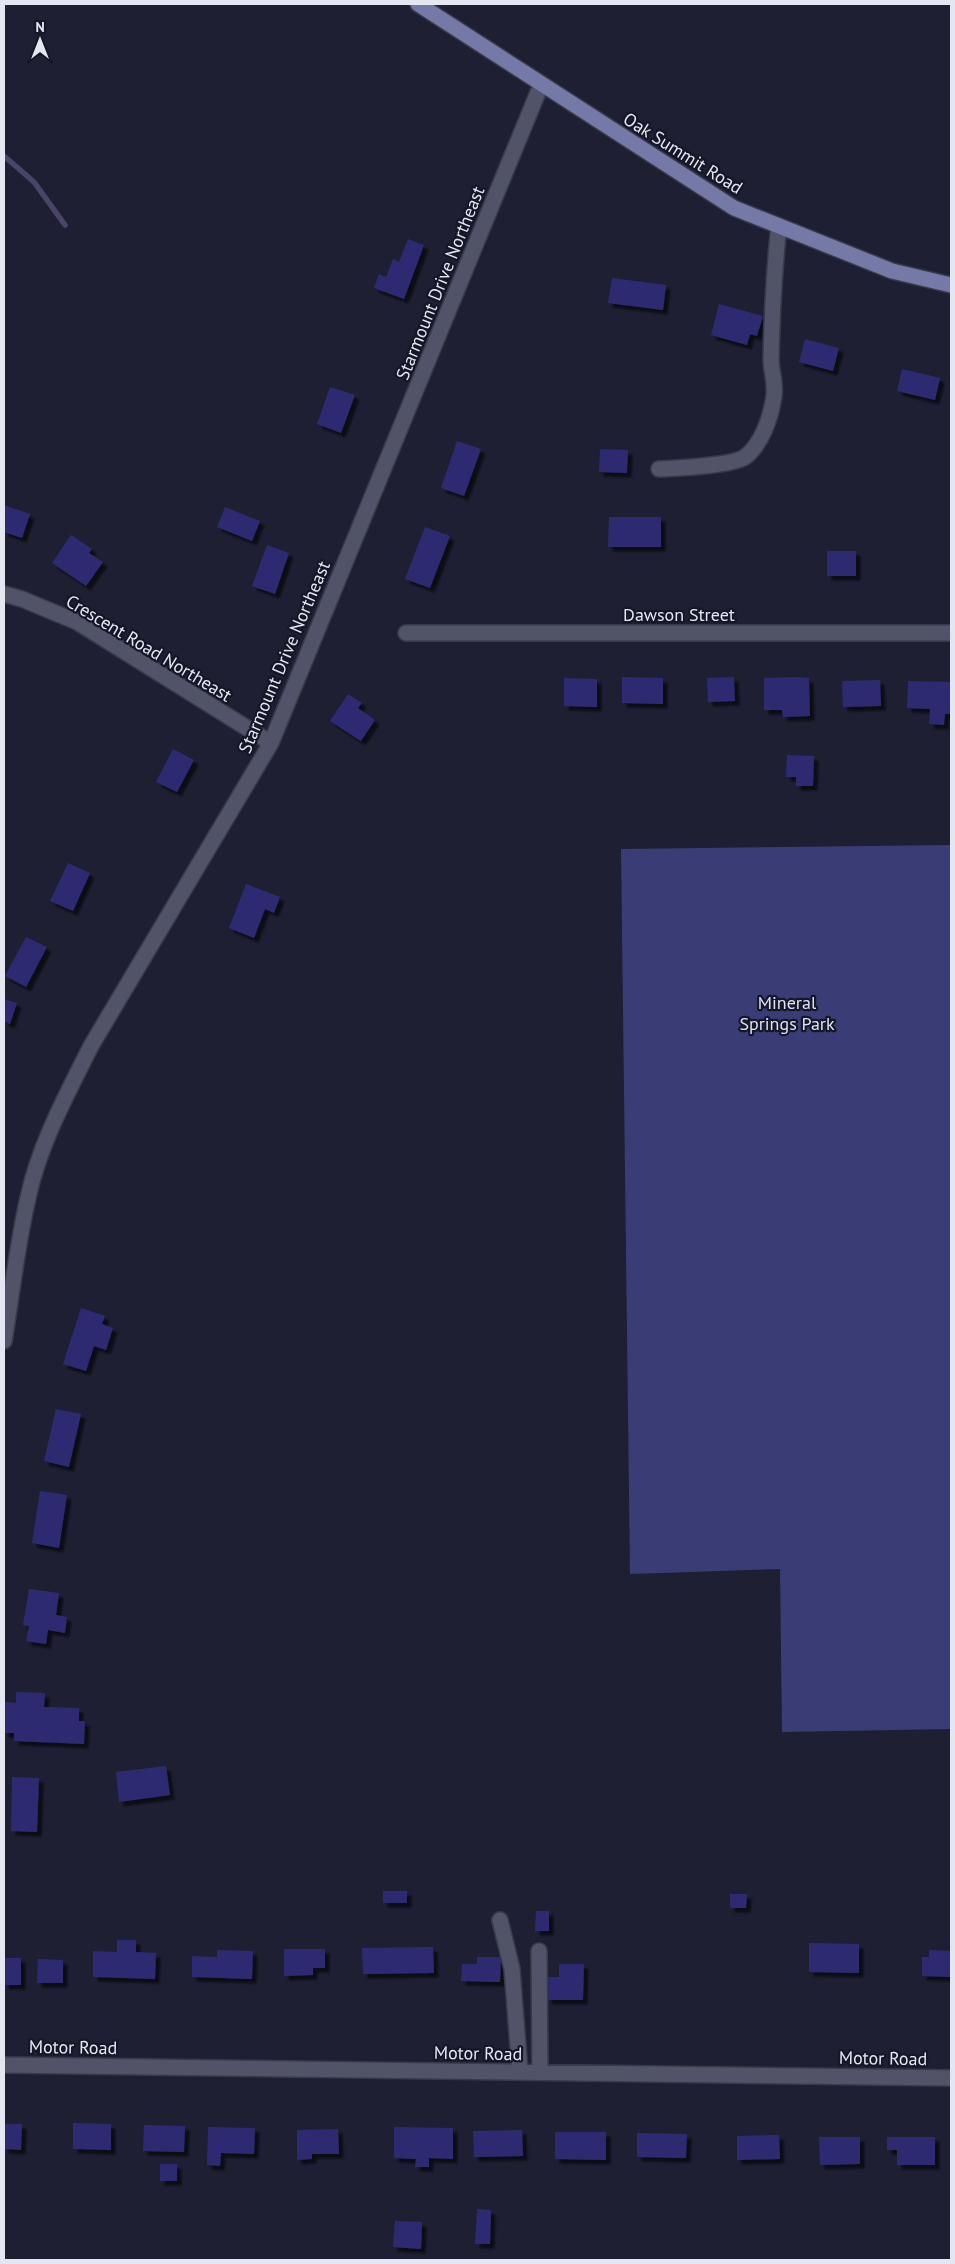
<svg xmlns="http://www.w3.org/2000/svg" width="955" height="2264" font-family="'PT Sans',sans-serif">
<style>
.green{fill:#3a3c76}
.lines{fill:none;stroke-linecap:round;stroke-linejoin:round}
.stream{stroke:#494569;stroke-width:5.5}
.building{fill:#2d2b71;filter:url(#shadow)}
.minor-casing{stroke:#383a49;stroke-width:18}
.major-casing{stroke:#383a49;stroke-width:18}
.minor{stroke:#515369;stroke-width:15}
.major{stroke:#7479a7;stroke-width:15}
.labels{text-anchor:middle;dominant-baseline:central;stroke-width:4.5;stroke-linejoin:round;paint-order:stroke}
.street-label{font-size:18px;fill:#e4e6f2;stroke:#151628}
.park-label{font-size:18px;fill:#dee1f7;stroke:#151628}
</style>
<defs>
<filter id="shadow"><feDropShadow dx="4.5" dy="4.5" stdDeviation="1" flood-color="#0009"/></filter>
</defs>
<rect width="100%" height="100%" fill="#1e1f32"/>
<path class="green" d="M951,845V1729L782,1732L780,1569L630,1574L621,849Z"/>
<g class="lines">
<path class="stream" d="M4,156L34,182L65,225"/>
</g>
<path class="building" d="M408,239L424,245L404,299L374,288L379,274L386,277L393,259L399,262Z
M612,278L666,285L663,310L608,303Z
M719,304L763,316L757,336L750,334L747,345L711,335Z
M805,339L839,348L833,371L799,362Z
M902,369L940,378L935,400L897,391Z
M330,387L355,395L341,433L317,424Z
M457,441L481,449L464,496L441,488Z
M600,449L628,450L627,473L599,472Z
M4,505L30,514L22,538L4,532Z
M225,507L260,521L252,541L217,527Z
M609,517H661V547H608Z
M425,527L450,536L430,588L405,579Z
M71,535L92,549L89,553L103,562L86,586L52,563Z
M267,545L289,553L275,594L252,586Z
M827,551H856V576H827Z
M622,677L663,678V704L622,703Z
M734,677L735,701L708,702L707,678Z
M795,677L809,678L810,716L783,717L782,710H764V678Z
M564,678L597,679V707L564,706Z
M880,680L881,706L843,707L842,681Z
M908,681L951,682V714H945L944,725L929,724L930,709L907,708Z
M348,694L362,703L358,708L375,720L361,741L330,721Z
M173,749L194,760L177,792L156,782Z
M787,755L814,756L813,786H796V777H786Z
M68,863L90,873L73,911L50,901Z
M246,884L280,897L274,913L265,909L254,938L229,928Z
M26,937L47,947L26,987L5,976Z
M4,999L17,1003L10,1024L4,1021Z
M81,1308L105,1316L102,1324L113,1328L106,1350L94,1346L86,1371L63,1364Z
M56,1409L81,1414L69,1467L44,1461Z
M40,1491L67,1495L59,1548L32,1543Z
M29,1589L59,1593L56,1615L67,1617L65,1633L48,1630L46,1644L26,1641L29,1626L23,1625Z
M16,1692L45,1693L44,1707L79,1708V1721H85L84,1744L14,1741V1733H4L5,1702L16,1703Z
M166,1766L170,1795L119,1802L116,1772Z
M12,1777L39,1778L37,1832L11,1831Z
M383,1891H407V1903H383Z
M730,1894H747L746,1908H730Z
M536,1911H549V1931H535Z
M117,1940H136V1952L156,1953L155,1979L93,1977V1951L117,1952Z
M809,1943L859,1944V1973L809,1972Z
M433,1947L434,1973L363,1974L362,1948Z
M284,1949H325V1968H313V1975L284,1976Z
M217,1950L253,1951L252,1979L192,1977V1956L217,1957Z
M929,1950L951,1951V1977L922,1976V1957H929Z
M477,1957H501L500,1982L461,1981L462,1964H477Z
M4,1958H21V1985H4Z
M38,1959L63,1960V1983H37Z
M559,1964H584L583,2000H547V1977H559Z
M73,2123L111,2124V2150L73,2149Z
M4,2124H22L21,2150L4,2149Z
M144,2125L185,2126L184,2152L143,2151Z
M208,2127L255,2128L254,2154L221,2153L220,2166L207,2165Z
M394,2127L453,2128V2159L429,2158V2167H415L416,2159L394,2158Z
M338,2129L339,2154H312V2159L297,2160V2130Z
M522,2130L523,2156L474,2157L473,2131Z
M555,2132H606V2160L555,2159Z
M637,2133L687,2134L686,2158L637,2157Z
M779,2135L780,2159L737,2160V2136Z
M819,2137H860V2164L820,2165Z
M887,2137H935V2165H897V2150H887Z
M160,2164H177V2181H160Z
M477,2209L491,2210L490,2244H475Z
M395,2221L422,2222L421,2249L393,2247Z"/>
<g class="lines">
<defs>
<path id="minor" d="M659,469C676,468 732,466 745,457C762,444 771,417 774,396C776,384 771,371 771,359C772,314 774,270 779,226
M4,594L22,599L77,622L271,743
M406,633H951
M4,1341C12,1294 17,1245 28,1198C39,1145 67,1094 91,1046L271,743L541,85
M500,1920L512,1969L520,2072
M539,1951L540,2072
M4,2065L951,2078"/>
<path id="major" d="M418,4L734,208L892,271L951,285"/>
</defs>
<use href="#minor" class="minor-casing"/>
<use href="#major" class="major-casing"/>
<use href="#minor" class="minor"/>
<use href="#major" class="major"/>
</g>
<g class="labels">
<g class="street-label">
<text transform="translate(683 153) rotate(32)">Oak Summit Road</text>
<text transform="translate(440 283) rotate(-68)">Starmount Drive Northeast</text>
<text x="679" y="614">Dawson Street</text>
<text transform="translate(149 648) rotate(31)">Crescent Road Northeast</text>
<text transform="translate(284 657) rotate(-67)">Starmount Drive Northeast</text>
<text transform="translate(73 2047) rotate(1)">Motor Road</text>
<text transform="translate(478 2053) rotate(1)">Motor Road</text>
<text transform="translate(883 2058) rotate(1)">Motor Road</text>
</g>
<g class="park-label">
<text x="787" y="1002">Mineral<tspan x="787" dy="21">Springs Park</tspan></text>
</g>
</g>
<rect width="955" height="2264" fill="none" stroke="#e4e6f2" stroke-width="10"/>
<g transform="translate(40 40)" stroke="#151628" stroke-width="4" paint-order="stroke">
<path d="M0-4L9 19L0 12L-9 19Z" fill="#e4e6f2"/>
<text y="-8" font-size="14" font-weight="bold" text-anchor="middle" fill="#e4e6f2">N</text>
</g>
</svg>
